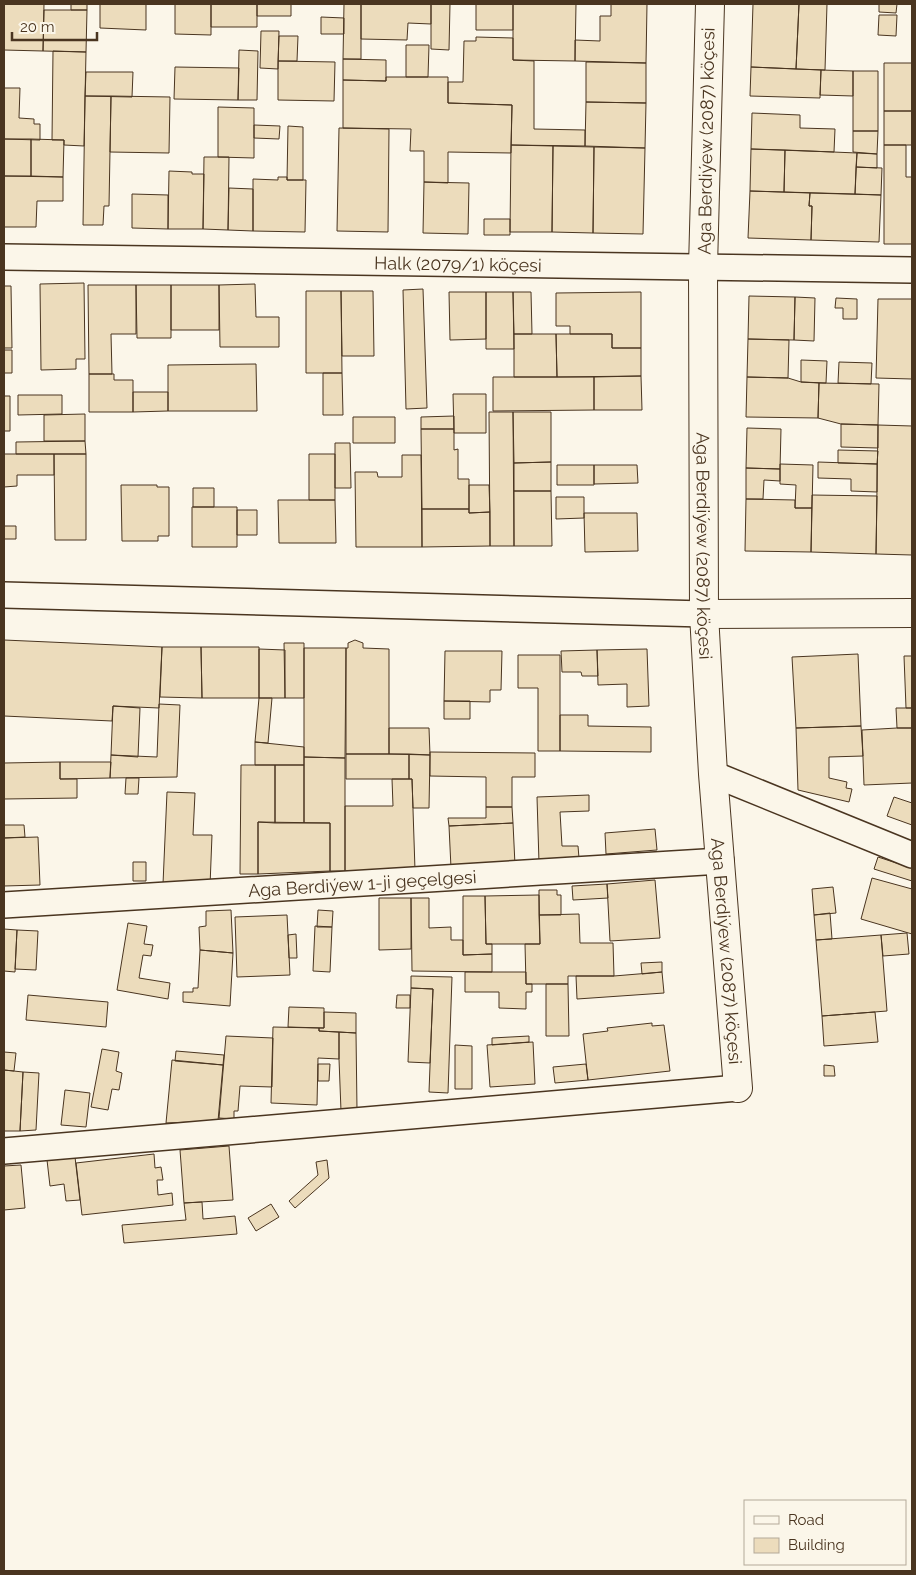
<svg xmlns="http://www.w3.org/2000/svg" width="916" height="1575" font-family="Raleway,sans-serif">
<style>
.building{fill:#ecdcbc;stroke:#4a3520}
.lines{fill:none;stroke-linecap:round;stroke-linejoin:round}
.street-casing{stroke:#4a3520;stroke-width:28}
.secondary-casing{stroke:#4a3520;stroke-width:30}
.street{stroke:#fbf6e9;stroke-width:25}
.secondary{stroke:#fbf6e9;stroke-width:28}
.labels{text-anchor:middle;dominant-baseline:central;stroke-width:4;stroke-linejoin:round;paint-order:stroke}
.street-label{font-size:18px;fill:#4a3520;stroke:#fbf6e9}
</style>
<rect width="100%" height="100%" fill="#fbf6e9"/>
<path class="building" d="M4,4H44L43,51L4,50Z
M71,4H87V10H71Z
M100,4H146V30L100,28Z
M175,4H211V35L175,34Z
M211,4H257V27H211Z
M257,4H291V16H257Z
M344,4H361V59H343Z
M361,4H431V24L408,23L407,40L361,39Z
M431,4H450L449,50L431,49Z
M476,4H513V30H476Z
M513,4H576L575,61L513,60Z
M611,4H647L646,63L575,61V40L600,41V16H611Z
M753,4H799L796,69L751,67Z
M799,4H827L825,70L796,69Z
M879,4H897L896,13L879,12Z
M44,10H87L86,52L43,51Z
M879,15H897L896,36L878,35Z
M321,17L344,18V34H321Z
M261,31H279L278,69L260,68Z
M279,36H298L297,61H278Z
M476,37L513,38V60L534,61V129L585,130V146L511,145L512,105L448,103V82H463L464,41H476Z
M406,45H429L428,77H406Z
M239,50L258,51L257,100H238Z
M53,51L86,52L84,146L64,145V140H52Z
M343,59L386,60V81L343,80Z
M278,61L335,62L334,101L278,100Z
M586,62L646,63V103L586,102Z
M884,63H912V111H884Z
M175,67L239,68L238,100L174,99Z
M751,67L821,70L820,98L750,96Z
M821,70L853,71V96L820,95Z
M853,71H878V131H853Z
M86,72H133L132,97L85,96Z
M386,77H448V103L512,105L511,153L448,152V183L424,182V151H410L411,129L343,128V80L386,81Z
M4,88H20L19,118L34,119V124H40V140L4,139Z
M85,96H111L109,206H104L103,225H83Z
M111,96L170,97L169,153L110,152Z
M586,102L646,103L645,148L585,146Z
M218,107L254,108V158L218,157Z
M884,111H912V145H884Z
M752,113L800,115V128L835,129L834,152L751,149Z
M254,125L280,126L279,139L254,138Z
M288,126L303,127V180H287Z
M339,128L389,129L388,232L337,231Z
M853,131H878L877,154L853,152Z
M4,139H31V176H4Z
M31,139L64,140L63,177L31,176Z
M511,145L553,146L552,232H510Z
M884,145H906V177H912V244H884Z
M553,146L594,147L593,233L552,232Z
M594,147L645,148L643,234L593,233Z
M751,149L785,150L784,192L750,191Z
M785,150L857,153L855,194L784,192Z
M857,153L877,154V168L856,167Z
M204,157H229L228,230L203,229Z
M856,167L882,168L881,195L855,194Z
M169,171L192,172V174H204L203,229H168Z
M4,176L63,177V201H37L36,227H4Z
M278,177H287V180H306L305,232L253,231V179L278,180Z
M424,182L469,183L468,234L423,233Z
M229,188L253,189V231L228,230Z
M750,191L810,193L809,206H812L811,240L748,238Z
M810,193L881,195L879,242L811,240L812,206H809Z
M132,194L168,195V229L132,228Z
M484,219H510V235H484Z
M84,283L85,359H76V369L41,370L40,284Z
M255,284L256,317H279V347H220L219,285Z
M88,285H136V334H111L112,374H89Z
M136,285H171V338H137Z
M171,285H219V330H171Z
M4,286H11L12,348H4Z
M423,289L427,408L406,409L403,290Z
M306,291H341L342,373H306Z
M341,291H373L374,356H342Z
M449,292H486V339L450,340Z
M486,292H513L514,349H486Z
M513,292H531L532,334H514Z
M641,292V348H612V334H570V326H556V293Z
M749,296L795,297L794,340L748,339Z
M795,297L815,298L814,341L794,340Z
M836,298L857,299V319H843V308H835Z
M878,299H912V379L876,378Z
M514,334H556L557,377H514Z
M556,334H612V348H641V376L557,377Z
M748,339L789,340L788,378L747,377Z
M4,350H12V373H4Z
M801,360L827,361L826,383L801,382Z
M839,362L872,363L871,384L838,383Z
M256,364L257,411H168V365Z
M323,373H342L343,415H323Z
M89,374H114V380H133V412H89Z
M641,376L642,410H594V377Z
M493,377H594V410L493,411Z
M747,377L788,378L801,382L819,383L818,418L746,417Z
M819,383L879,384L878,425L841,424L818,418Z
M133,392H168V411L133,412Z
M453,394H486V433H454Z
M18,395H62V414L18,415Z
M4,396H10V431H4Z
M489,412H513L514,546H490Z
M513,412H551V462L514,463Z
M85,414V441H44V415Z
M454,416V429H421V417Z
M353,417H395V443H353Z
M841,424L878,425V448L841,447Z
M878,425L912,426V555L876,554Z
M747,428L781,429L780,469L746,468Z
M421,429H454V450L458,449V479H469V509H422Z
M85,441L86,454H16V442Z
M335,443H350L351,488H335Z
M838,450L878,451L877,464L838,463Z
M4,454H54V475H17V486L4,487Z
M54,454H86V540H55Z
M309,454H335V500H309Z
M402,455H421L422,547H356L355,472H377L378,477H402Z
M551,462V491H514V463Z
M818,462L877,464V492L851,491V479L818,478Z
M780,464L813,465L812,508H795L796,485L780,484Z
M557,465H594V485H557Z
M594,465H637L638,483L594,484Z
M746,468L780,469V481L764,480L763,499H746Z
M121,485H157V487H169V536H158V541H122Z
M469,485H489L490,512L469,513Z
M193,488H214V507H193Z
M514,491H551L552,546H514Z
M812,495L877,496L876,554L811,552Z
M556,497H584V518L556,519Z
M746,499L795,500V508H812L811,552L745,551Z
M278,500H335L336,543H279Z
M192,507H237V547H192Z
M422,509H469V513L490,512V546L422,547Z
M237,510H257V535H237Z
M584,513H637L638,551L585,552Z
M4,526H16V539H4Z
M4,640L162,647L159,708L113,706L112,721L4,716Z
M355,640L363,643V648L389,649V754H346V648H348V643Z
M284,643H304V698H285Z
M162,647H201L202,698L160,697Z
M201,647H259V698H202Z
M304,648H346L345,758L304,757Z
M259,649L285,650V698H259Z
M647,649L649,706L627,707V684L598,685L597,650Z
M597,650L598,676H582L581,672H562L561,651Z
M445,651H502L501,690H490V702L444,701Z
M858,654L861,726L796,728L792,657Z
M518,655H560V751H538V688H518Z
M904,656H912V708H906Z
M259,698H272L268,743L255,742Z
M444,701H470V719H444Z
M159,704L180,705L177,777L110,778L111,755L157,757Z
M113,706L140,708L138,757L111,755Z
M896,708H912V728H897Z
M560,715H588V726L651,727V752L560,751Z
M861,726L863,756L829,757V778L847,782L846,788L852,789L849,802L798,790L796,728Z
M389,728H429L430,755L389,754Z
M897,728H912V783L864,785L862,730Z
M255,742L304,747V765H255Z
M430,752L535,753V777H512V807H486V777L430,776Z
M346,754H409V779H346Z
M409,754L430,755L429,808H413L412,779H409Z
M304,757L345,758V871H330V823H304Z
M60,762V779H77V798L4,799V763Z
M60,762H111L110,778L60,779Z
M241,765H275V823L258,822V874H240Z
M275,765H304V823H275Z
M126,778H139L138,794H125Z
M392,779H412L415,870L345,871V806H393Z
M167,792L195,793L193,835H212L210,886L163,884Z
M589,795V811L560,812L562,846H578L579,858L539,863L537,797Z
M894,797L912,803V825L887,816Z
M486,807H512L513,823L449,826L448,818H486Z
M258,822L330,823V871L258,874Z
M513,823L515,865L451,868L449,826Z
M4,825H24L25,837L4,838Z
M655,829L657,850L606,854L605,833Z
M38,837L40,885L4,886V838Z
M878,857L912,868V881L874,869Z
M133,862H146V881H133Z
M872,878L912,889V934L861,919Z
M655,880L660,938L610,941L607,884Z
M607,884L608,898L573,900L572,886Z
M833,887L836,913L814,915L812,889Z
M539,890H557V895H561V915H539Z
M539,895L540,944H486L485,896Z
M463,896H485L486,944H492V954L463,955Z
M379,898H411V949L379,950Z
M411,898H429V928L451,927V940H463V955L492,954V972L412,971Z
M231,910L233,953L200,950L199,927L206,926V911Z
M318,910L333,911L332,927H317Z
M830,913L832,939L816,940L814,915Z
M579,914L580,943H613L614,976H568V984H526L525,944H540L539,915Z
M287,915L290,975L237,977L235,917Z
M128,923L147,926L144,944L153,945L151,956L143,955L139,978L170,983L168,999L117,990Z
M315,926L332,927L330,972L313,971Z
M4,929L17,930L15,972L4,971Z
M17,930L38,931L36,970L15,969Z
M907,933L909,954L883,956L881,935Z
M296,934L297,958H289L288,935Z
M881,935L887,1011L822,1016L816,940Z
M200,950L233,953L230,1006L183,1002V992H193V988H198Z
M662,962V972L642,974L641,963Z
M465,972H526V984H532V992H526V1009L499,1008V992H465Z
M662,972L664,993L577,999L576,976H614Z
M411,976L452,977L448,1093L429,1092L433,989L411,988Z
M546,984H568L569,1036H546Z
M411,988L433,989L430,1063L408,1062Z
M28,995L108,1002L106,1027L26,1020Z
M397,995H410V1008H396Z
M289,1007L324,1008V1028L288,1027Z
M324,1012L356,1013V1033L319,1031V1028H324Z
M875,1012L878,1042L824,1046L822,1016Z
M652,1023V1026L664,1025L670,1071L588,1080L583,1034L608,1031L607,1028Z
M273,1027L319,1028V1031L339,1032V1059L318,1058L317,1105L271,1103Z
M339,1032L356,1033L357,1110L341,1111L339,1059Z
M226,1036L273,1038L272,1087L240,1086L238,1111H234V1119L219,1118Z
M529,1036V1042L492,1045V1038Z
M533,1042L535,1084L490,1087L487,1045Z
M455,1045L472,1046V1089H455Z
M102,1049L119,1052L116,1071L122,1073L119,1090L112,1089L108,1110L91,1107Z
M176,1051L224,1055L223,1065L175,1061Z
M4,1052L16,1053L14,1071L4,1070Z
M172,1060L223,1065L218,1121L166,1123Z
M318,1064H330L329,1081H318Z
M586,1064L588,1080L555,1083L553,1067Z
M824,1065L834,1066L835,1076H824Z
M4,1070L23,1072L20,1131H4Z
M23,1072L39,1073L36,1130L20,1131Z
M65,1090L90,1093L86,1127L61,1125Z
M229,1146L233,1200L184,1203L180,1150Z
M154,1154L155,1168L161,1167L163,1180H157L158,1195L172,1193L173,1205L82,1215L76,1163Z
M75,1157L80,1200L66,1201L64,1184L50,1186L47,1160Z
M327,1160L329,1178L295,1208L289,1201L318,1175L316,1162Z
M21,1165L25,1208L4,1210V1166Z
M202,1202L203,1219L235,1216L237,1234L124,1243L122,1225L186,1220L184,1203Z
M271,1204L279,1217L256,1231L248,1218Z"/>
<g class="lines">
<defs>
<g id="street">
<path id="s1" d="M4,257L912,270"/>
<path d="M4,595L704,614"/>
<path d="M713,774L912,855"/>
<path id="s2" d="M4,905L721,861"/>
<path d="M4,1151L738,1088"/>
</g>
<g id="secondary">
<path id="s3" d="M710,4L703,267L704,614L713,774L738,1088"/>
<path d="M704,614L912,613"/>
</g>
</defs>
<use href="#street" class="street-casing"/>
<use href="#secondary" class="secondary-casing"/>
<use href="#street" class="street"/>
<use href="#secondary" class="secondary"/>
</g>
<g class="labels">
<g class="street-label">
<text transform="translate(706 141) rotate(-89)">Aga Berdiýew (2087) köçesi</text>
<text stroke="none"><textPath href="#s1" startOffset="454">Halk (2079/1) köçesi</textPath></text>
<text stroke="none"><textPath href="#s3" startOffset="542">Aga Berdiýew (2087) köçesi</textPath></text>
<text stroke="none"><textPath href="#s2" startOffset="359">Aga Berdiýew 1-ji geçelgesi</textPath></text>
<text stroke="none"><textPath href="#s3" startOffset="948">Aga Berdiýew (2087) köçesi</textPath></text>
</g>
</g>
<rect width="916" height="1575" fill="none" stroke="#4a3520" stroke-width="10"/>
<rect x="744" y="1500" width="162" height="65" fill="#fbf6e9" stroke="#b4a999"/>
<rect x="754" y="1516" width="25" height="8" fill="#fbf6e9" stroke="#b4a999"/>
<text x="788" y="1525" font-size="15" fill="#4a3520">Road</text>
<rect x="754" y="1538" width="25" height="15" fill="#ecdcbc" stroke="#b4a999"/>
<text x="788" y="1550" font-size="15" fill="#4a3520">Building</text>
<path d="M12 32v8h85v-8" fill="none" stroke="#4a3520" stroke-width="2.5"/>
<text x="20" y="32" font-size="15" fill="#4a3520" stroke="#fbf6e9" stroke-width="4" paint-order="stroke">20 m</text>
</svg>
